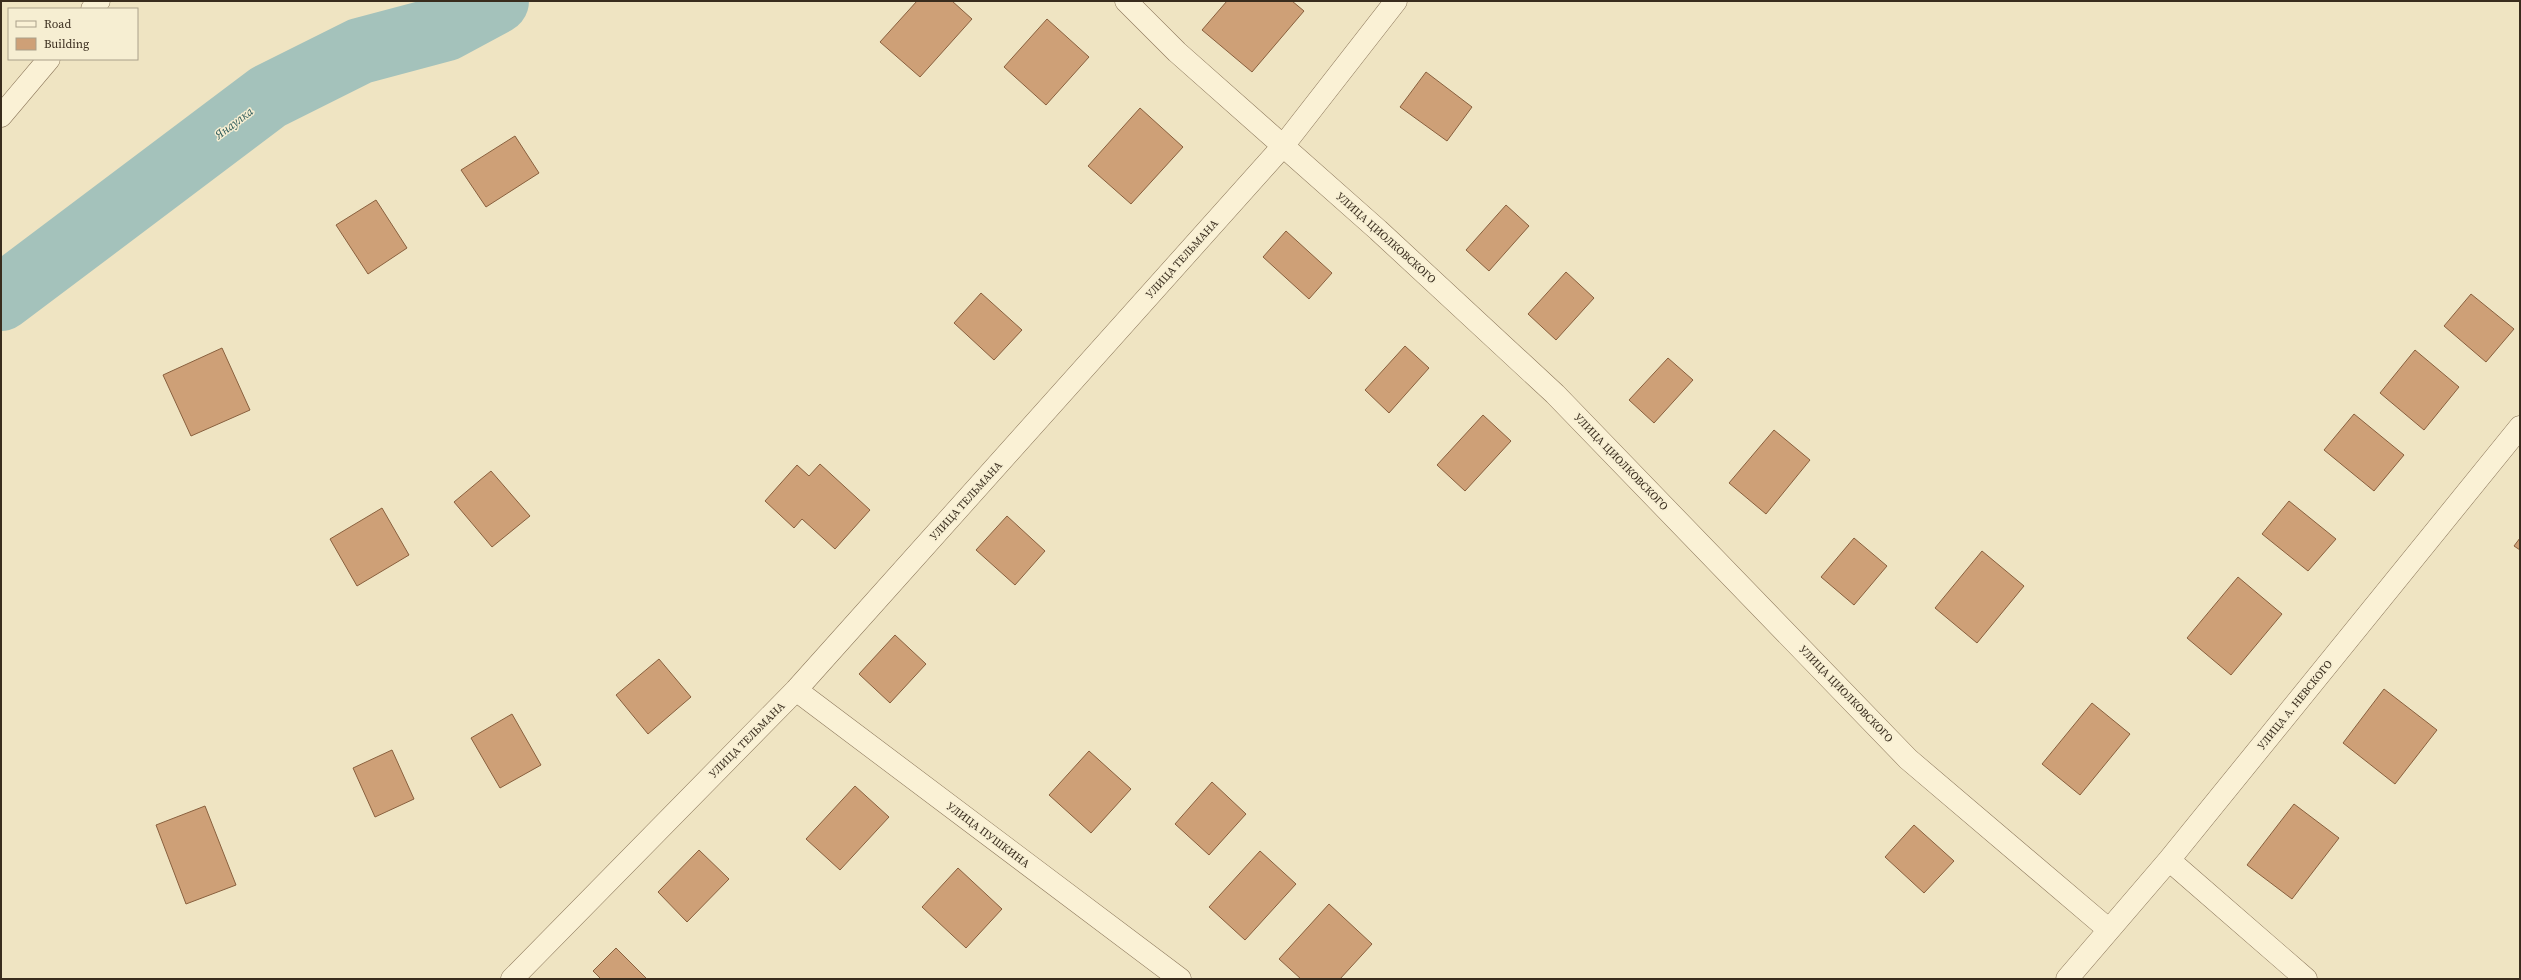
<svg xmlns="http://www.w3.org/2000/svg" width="2521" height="980" font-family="'Source Serif 4',serif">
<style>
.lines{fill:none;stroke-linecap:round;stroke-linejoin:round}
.river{stroke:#a4c2bb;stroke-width:66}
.building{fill:#cea077;stroke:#89603e}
.minor-casing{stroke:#8a7559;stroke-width:23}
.minor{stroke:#faf1d5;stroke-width:22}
.labels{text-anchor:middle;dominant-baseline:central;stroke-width:3;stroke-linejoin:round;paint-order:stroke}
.street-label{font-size:11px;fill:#392c1d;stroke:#f6eed2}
.water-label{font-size:12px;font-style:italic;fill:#2c5959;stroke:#f6eed2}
</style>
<rect width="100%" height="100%" fill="#efe4c2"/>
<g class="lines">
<path class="river" d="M1,298L268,97L360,51L446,28L496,1"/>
</g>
<path class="building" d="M917,1H952L972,19L920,77L880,42Z
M1227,1H1292L1304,11L1252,72L1202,30Z
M1047,19L1089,57L1046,105L1004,67Z
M1426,72L1472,107L1447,141L1400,107Z
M1140,108L1183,147L1131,204L1088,166Z
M515,136L539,173L486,207L461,170Z
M376,200L407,248L368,274L336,225Z
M1506,205L1529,226L1489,271L1466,250Z
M1286,231L1332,273L1309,299L1263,257Z
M1566,272L1594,298L1556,340L1528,314Z
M981,293L1022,330L994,360L954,323Z
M2471,294L2514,329L2486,362L2444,326Z
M1405,346L1429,368L1389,413L1365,390Z
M222,348L250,410L191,436L163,375Z
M2415,350L2459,387L2424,430L2380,393Z
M1668,358L1693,380L1654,423L1629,400Z
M2354,414L2404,455L2374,491L2324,450Z
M1483,415L1511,441L1465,491L1437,465Z
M1774,430L1810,460L1766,514L1729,483Z
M820,464L870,510L835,549L802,519L794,528L765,501L797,465L809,476Z
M491,471L530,516L492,547L454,502Z
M2289,501L2336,539L2308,571L2262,534Z
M382,508L409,555L357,586L330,539Z
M1007,516L1045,551L1015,585L976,550Z
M1854,538L1887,566L1854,605L1821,577Z
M2520,538V550L2514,546Z
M1982,551L2024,586L1977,643L1935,608Z
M2238,577L2282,614L2231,675L2187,638Z
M895,635L926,664L890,703L859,674Z
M659,659L691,697L648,734L616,695Z
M2384,689L2437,730L2395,784L2343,743Z
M2092,703L2130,734L2080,795L2042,764Z
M512,714L541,765L500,788L471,738Z
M392,750L414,799L375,817L353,768Z
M1089,751L1131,789L1091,833L1049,795Z
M1212,782L1246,814L1209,855L1175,824Z
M855,786L889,817L840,870L806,839Z
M2294,804L2339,838L2292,899L2247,865Z
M205,806L236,885L186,904L156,825Z
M1914,825L1954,861L1924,893L1885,857Z
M699,850L729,879L687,922L658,892Z
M1260,851L1296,884L1245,940L1209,907Z
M958,868L1002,909L966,948L922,907Z
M1329,904L1372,944L1340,979H1301L1279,959Z
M616,948L647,979H601L593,971Z"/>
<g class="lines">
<defs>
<path id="minor" d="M1126,1L1177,52L1378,230L1555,394L1908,759L2108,929
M92,9L99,1
M1,116L49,59
M796,690L1180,979
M2169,860L2306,979
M512,979L796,690L1283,146L1396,1
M2067,979L2169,860L2520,427"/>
</defs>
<use href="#minor" class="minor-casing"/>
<use href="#minor" class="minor"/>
</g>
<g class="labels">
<g class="street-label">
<text transform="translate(1386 238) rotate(42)">УЛИЦА ЦИОЛКОВСКОГО</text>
<text transform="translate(1182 259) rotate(-48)">УЛИЦА ТЕЛЬМАНА</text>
<text transform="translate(1621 462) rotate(46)">УЛИЦА ЦИОЛКОВСКОГО</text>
<text transform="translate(966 501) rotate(-48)">УЛИЦА ТЕЛЬМАНА</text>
<text transform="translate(1846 694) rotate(46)">УЛИЦА ЦИОЛКОВСКОГО</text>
<text transform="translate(2295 705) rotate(-51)">УЛИЦА А. НЕВСКОГО</text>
<text transform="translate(747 740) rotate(-45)">УЛИЦА ТЕЛЬМАНА</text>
<text transform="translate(988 835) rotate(37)">УЛИЦА ПУШКИНА</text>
</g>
<g class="water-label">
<text transform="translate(234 123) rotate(-37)">Янаулка</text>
</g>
</g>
<rect width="2521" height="980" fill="none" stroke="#392c1d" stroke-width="4"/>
<rect x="8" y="8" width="130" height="52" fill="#f6eed2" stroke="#aaa08a"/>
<rect x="16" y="21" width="20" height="6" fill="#faf1d5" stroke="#aaa08a"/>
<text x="44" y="28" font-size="12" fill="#392c1d">Road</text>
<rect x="16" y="38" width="20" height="12" fill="#cea077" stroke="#aaa08a"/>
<text x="44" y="48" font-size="12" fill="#392c1d">Building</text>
</svg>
